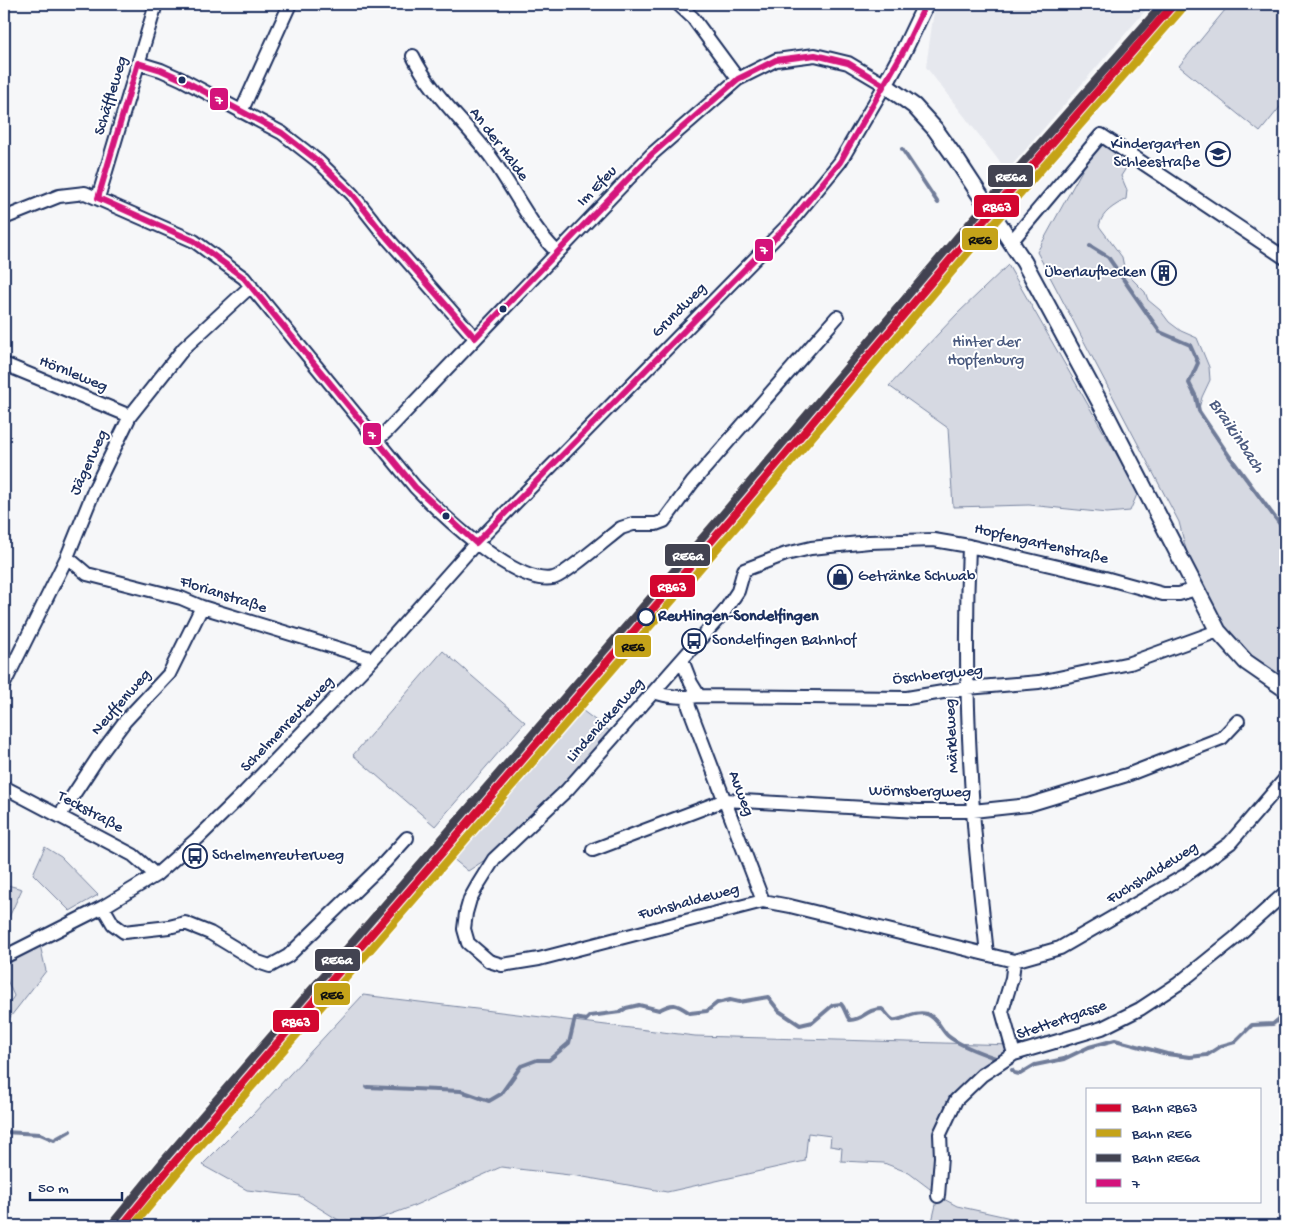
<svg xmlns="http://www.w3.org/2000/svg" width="1289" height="1230" font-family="'Gochi Hand',sans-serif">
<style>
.built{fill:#e6e8ee}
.green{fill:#d6d9e2;stroke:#7884a0}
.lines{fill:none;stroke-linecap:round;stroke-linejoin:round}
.stream{stroke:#707c99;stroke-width:4}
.minor-casing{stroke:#1b2f5e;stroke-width:16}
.tertiary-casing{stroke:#1b2f5e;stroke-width:19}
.minor{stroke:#fff;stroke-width:12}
.tertiary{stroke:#fff;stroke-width:15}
.bus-1-casing{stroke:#fff;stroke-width:10}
.bus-1{stroke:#d4127b;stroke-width:6}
.rail-1-casing{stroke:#fff;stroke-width:11}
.rail-2-casing{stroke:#fff;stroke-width:11}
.rail-3-casing{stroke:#fff;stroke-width:11}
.rail-1{stroke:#d30730;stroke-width:8}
.rail-2{stroke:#c5a319;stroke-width:8}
.rail-3{stroke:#424351;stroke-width:8}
.bus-dot{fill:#1b2f5e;stroke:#fff;stroke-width:2}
.stop-dot{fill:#fff;stroke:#1b2f5e;stroke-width:2.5}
.labels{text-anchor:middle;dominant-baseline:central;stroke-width:4;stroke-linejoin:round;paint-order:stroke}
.street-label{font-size:16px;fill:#1b2f5e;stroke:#fff}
.poi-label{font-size:16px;fill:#1b2f5e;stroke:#fff;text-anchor:start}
.park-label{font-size:16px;fill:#4a5a7f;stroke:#fff}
.stop-label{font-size:16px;font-weight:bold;fill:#1b2f5e;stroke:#fff;text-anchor:start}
.water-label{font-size:18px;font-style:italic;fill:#4d5c81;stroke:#fff}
.line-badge{stroke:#fff;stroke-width:2}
.badge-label{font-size:14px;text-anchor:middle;font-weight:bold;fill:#fff}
.pale-badge-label{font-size:14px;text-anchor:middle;font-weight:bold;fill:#111}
</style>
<rect width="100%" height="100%" fill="#f6f7f9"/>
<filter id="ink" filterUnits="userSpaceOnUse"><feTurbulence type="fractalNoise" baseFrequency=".02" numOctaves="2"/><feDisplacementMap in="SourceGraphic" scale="10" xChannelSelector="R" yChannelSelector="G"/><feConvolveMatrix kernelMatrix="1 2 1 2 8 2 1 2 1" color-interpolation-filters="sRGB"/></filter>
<g filter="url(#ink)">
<path class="built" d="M935,4H1151L1007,171L926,67Z"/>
<path class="green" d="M1230,4H1285V101L1260,132L1179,66Z
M1101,136L1133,157L1121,176L1127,190L1126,199C1114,206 1102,212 1099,226L1122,257L1124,267L1131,278L1145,292L1148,300L1160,310L1169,322L1181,331L1197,338L1209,367L1210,380L1202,397L1198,412L1229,458L1285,533V689L1246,662L1196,589L1179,522L1037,252Z
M1008,265L1138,492L1130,511L1107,513L1029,505L953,507L948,428L889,386L957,314Z
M443,651L525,722L435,826L353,755Z
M579,708L615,735L491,856L468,871L447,854Z
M45,847L61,857L98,895L70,911L33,874Z
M4,884L22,889L4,928Z
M40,945L46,971L4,1025V1008L9,1004L14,996L4,973V958Z
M363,995L695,1036L1048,1046L1021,1055L990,1076L962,1099L947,1126L938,1195L909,1173L884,1163L841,1161L842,1148L830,1146L831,1136L808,1133L805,1161L667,1192L578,1176L501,1167L411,1207L359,1226H348L300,1196L247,1190L202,1165L253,1114Z
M938,1196L957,1206L1047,1226H931Z"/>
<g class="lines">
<path class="stream" d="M902,149L938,203
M1090,246L1108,257L1160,332L1190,345L1198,363L1189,383L1196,397L1199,411L1230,457L1285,531
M1012,1070L1014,1073L1020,1074L1035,1065L1064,1059L1089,1047L1115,1040L1167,1054L1190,1057L1207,1055L1221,1046L1235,1042L1252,1025L1273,1024L1285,1014
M367,1087L461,1091L489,1101L501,1094L521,1066L537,1060H549L569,1043L575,1018L586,1020L590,1016L620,1012L626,1008L639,1005L659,1010C674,1002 676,1004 690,1013L707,1011L717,1003L730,1000L739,1002L768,997L779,1011L800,1025L813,1022L833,1005L841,1004C846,1009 845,1015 850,1020C864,1020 865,1009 882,1009C886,1012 889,1018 893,1020C900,1022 914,1010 927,1014C937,1017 941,1030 948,1036C960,1046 984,1054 998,1059
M4,1132L40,1134L54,1140L70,1131"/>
<defs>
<path id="minor" d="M678,4L693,18L738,79
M413,56C431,94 465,122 490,156C513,187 529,225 557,252
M138,63L161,70L181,79L282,133L318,161L352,194L382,232L475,338
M241,112L290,4
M98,198L156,4
M4,218L59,196L85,193L194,241L244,278L415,487C440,513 515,586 553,578C564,576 609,537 621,528L633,524H656L664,521L692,483L837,317
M1011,242L1101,135L1285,258
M4,364L130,416
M969,546C965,634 967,722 973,810C976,858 982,906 987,954
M67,557L87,574L181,598L202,607L373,659
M1196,589L1179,594H1163L1105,578L969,546L934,540L869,542L811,548L786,554L744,570L738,591L724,612L567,790L494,859L479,883L470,899L466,913L464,929L468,943L489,961L502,965L539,959L763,901L790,906L1014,961L1060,948L1186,875L1230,843L1285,779
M682,660L691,683L699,696
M4,684L67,557L95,488L130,416L184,348L251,286
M654,692C667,697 685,698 699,696L907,698L967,688L1039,682L1130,663L1218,631
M688,698L689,707L763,901
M4,787L133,855L156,875
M60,815L99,756L125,721L169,674L202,607
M593,850L725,800L918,811H973L1028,805L1127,775L1222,738L1238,721
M103,907L113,924L124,932L169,927L185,923L210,933L258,962L270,966L288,956L385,862L407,838
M4,957L103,907L156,875L199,837L245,792L373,659L476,543L789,224L840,162L885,85L848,63L815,55L776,60L738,79L652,154L386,432L378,439
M1014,961L1012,978L1002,1011L1014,1054
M938,1196L941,1157L940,1134L956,1100L982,1075L1014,1054L1102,1028L1140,1009L1178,984L1235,938L1285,893"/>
<path id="tertiary" d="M926,4L904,50L885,85L914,106L935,129L957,160L1024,262L1104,410L1218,631L1246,662L1285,689"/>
</defs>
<use href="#minor" class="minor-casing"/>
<use href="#tertiary" class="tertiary-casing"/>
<use href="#minor" class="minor"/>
<use href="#tertiary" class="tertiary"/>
<defs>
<path id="bus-1" d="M815,55L848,63L884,85L840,162L789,224L476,543L415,487L244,278L194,241L98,198L138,63L161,70L181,79L282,133L318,161L352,194L382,232L475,338L652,154L738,79L776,60Z
M884,85L904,50L926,4"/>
</defs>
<use href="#bus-1" class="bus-1-casing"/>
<use href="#bus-1" class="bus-1"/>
<defs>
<path id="rail-1" d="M122,1226L171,1166L735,514L966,241L1174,4"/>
<path id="rail-2" d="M133,1226L178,1172L742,520L973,247L1181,10"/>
<path id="rail-3" d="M115,1220L164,1160L728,508L959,235L1163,4"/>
</defs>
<use href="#rail-1" class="rail-1-casing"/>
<use href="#rail-2" class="rail-2-casing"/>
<use href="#rail-3" class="rail-3-casing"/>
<use href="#rail-1" class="rail-1"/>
<use href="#rail-2" class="rail-2"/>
<use href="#rail-3" class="rail-3"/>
</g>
</g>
<defs>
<symbol id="school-ring" viewBox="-11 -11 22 22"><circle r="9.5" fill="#fff" stroke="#1b2f5e" stroke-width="1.5"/><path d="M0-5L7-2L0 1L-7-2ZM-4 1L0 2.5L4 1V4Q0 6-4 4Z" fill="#1b2f5e"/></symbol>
<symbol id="building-ring" viewBox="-11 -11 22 22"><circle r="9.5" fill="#fff" stroke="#1b2f5e" stroke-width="1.5"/><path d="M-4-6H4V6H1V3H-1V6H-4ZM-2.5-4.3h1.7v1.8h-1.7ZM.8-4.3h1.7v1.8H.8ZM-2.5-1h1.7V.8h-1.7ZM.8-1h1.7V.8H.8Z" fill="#1b2f5e"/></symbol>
<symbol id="shop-ring" viewBox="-11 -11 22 22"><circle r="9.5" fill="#fff" stroke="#1b2f5e" stroke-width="1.5"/><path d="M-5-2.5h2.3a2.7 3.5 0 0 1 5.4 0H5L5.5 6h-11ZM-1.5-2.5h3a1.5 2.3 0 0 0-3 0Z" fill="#1b2f5e"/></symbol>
<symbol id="bus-ring" viewBox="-11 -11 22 22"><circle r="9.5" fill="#fff" stroke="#1b2f5e" stroke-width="1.5"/><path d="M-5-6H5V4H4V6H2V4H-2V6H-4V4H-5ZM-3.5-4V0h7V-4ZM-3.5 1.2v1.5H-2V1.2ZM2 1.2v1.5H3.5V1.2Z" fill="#1b2f5e"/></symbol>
</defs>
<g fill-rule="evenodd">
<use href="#school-ring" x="1204" y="140" width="28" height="28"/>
<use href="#building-ring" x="1150" y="259" width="28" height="28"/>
<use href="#shop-ring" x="826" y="563" width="28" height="28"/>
<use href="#bus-ring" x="680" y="627" width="28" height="28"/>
<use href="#bus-ring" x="181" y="842" width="28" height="28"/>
</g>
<g class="bus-dot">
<circle cx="182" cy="80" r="4.5"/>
<circle cx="503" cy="309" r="4.5"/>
<circle cx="446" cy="516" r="4.5"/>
</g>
<circle class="stop-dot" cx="646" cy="617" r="8"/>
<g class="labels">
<g class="street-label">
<text transform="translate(112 96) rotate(-73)">Schäffleweg</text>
<text transform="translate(498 145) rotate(53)">An der Halde</text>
<text transform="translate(598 187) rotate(-46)">Im Efeu</text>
<text transform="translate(680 311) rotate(-45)">Grundweg</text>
<text transform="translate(73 375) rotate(22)">Hörnleweg</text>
<text transform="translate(90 463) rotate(-65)">Jägerweg</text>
<text transform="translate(1041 545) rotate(13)">Hopfengartenstraße</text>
<text transform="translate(223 596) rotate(18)">Florianstraße</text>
<text transform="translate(938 676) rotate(-6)">Öschbergweg</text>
<text transform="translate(122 703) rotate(-49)">Neuffenweg</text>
<text transform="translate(606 721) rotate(-48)">Lindenäckerweg</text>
<text transform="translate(288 725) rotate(-46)">Schelmenreuteweg</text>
<text transform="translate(953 736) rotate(-93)">Märkleweg</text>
<text transform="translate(920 793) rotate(1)">Wörnsbergweg</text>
<text transform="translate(740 794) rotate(69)">Auweg</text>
<text transform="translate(90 813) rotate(28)">Teckstraße</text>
<text transform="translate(1153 874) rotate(-32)">Fuchshaldeweg</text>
<text transform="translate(689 903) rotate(-15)">Fuchshaldeweg</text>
<text transform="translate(1062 1021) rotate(-19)">Stettertgasse</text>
</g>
<g class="poi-label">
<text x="1200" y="145" text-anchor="end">Kindergarten<tspan x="1200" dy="18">Schleestraße</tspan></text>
<text x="1146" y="273" text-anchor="end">Überlaufbecken</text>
<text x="858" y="577">Getränke Schwab</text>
<text x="712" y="641">Sondelfingen Bahnhof</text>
<text x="212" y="856">Schelmenreuterweg</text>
</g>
<g class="park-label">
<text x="986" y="343">Hinter der<tspan x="986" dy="18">Hopfenburg</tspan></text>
</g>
<g class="stop-label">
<text x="658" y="617">Reutlingen-Sondelfingen</text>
</g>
<g class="water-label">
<text transform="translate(1236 436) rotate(56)">Braikinbach</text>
</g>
</g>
<g class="line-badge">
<rect x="209" y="87" width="20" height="24" rx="5" fill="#d4127b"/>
<rect x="987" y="164" width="47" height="24" rx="5" fill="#424351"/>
<rect x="973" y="194" width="47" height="24" rx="5" fill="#d30730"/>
<rect x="961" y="227" width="38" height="24" rx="5" fill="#c5a319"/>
<rect x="754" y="238" width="20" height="24" rx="5" fill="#d4127b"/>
<rect x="362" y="422" width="20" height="24" rx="5" fill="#d4127b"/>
<rect x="664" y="543" width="47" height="24" rx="5" fill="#424351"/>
<rect x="649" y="574" width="47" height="24" rx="5" fill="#d30730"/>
<rect x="614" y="634" width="38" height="24" rx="5" fill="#c5a319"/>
<rect x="314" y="948" width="47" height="24" rx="5" fill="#424351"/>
<rect x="313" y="982" width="38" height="24" rx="5" fill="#c5a319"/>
<rect x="272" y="1009" width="48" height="24" rx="5" fill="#d30730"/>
</g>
<g class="badge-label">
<text x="219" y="104">7</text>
<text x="1011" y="181">RE6a</text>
<text x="997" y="211">RB63</text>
<text x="764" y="254">7</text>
<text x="372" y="439">7</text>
<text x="688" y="560">RE6a</text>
<text x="672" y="591">RB63</text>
<text x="337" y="964">RE6a</text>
<text x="296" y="1026">RB63</text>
</g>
<g class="pale-badge-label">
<text x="980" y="244">RE6</text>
<text x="633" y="651">RE6</text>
<text x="332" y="999">RE6</text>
</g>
<rect width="1289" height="1230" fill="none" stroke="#fff" stroke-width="20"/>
<rect x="10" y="10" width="1269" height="1210" fill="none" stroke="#1b2f5e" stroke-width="2" filter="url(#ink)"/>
<rect x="1086" y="1088" width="175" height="115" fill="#ffffff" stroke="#a4acbf"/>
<rect x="1096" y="1104" width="25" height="8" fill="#d30730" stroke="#a4acbf"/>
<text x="1132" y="1112" font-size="15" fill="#1b2f5e">Bahn RB63</text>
<rect x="1096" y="1129" width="25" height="8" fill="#c5a319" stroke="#a4acbf"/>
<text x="1132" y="1138" font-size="15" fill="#1b2f5e">Bahn RE6</text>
<rect x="1096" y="1154" width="25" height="8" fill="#424351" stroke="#a4acbf"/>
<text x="1132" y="1162" font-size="15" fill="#1b2f5e">Bahn RE6a</text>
<rect x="1096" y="1179" width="25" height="8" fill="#d4127b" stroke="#a4acbf"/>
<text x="1132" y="1188" font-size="15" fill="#1b2f5e">7</text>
<path d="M30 1192v8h92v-8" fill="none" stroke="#1b2f5e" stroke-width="2.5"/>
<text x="38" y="1192" font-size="15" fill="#1b2f5e" stroke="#ffffff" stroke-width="4" paint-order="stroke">50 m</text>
</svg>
